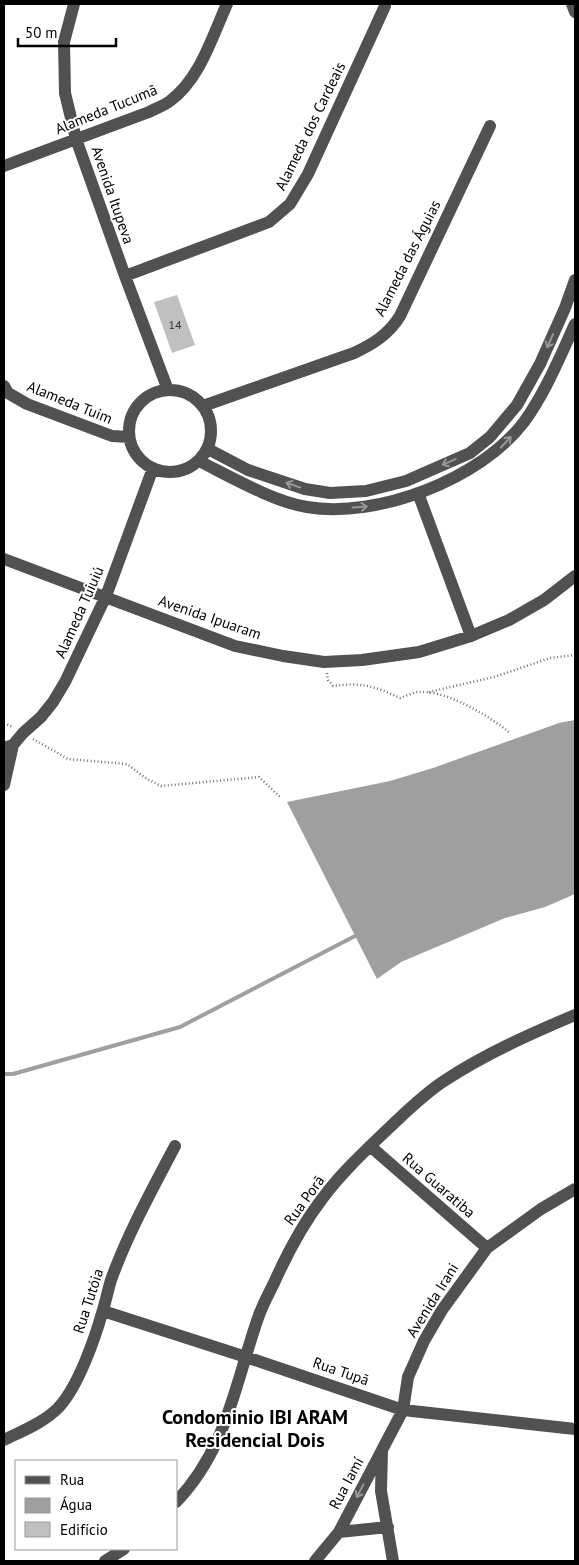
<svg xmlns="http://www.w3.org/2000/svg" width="579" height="1565" font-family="'PT Sans',sans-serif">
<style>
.water{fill:#9f9f9f}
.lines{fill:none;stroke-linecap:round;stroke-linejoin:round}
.stream{stroke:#9f9f9f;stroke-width:4}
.building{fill:#c0c0c0}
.path{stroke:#737373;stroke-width:2.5;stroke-dasharray:1 2.5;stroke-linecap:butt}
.minor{stroke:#515151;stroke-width:12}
.oneway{stroke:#979797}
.labels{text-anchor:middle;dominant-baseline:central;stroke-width:4;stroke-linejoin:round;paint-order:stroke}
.number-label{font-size:12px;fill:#303030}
.street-label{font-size:15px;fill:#000;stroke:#fff}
.district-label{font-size:20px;font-weight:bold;fill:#000;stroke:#fff}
</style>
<rect width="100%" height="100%" fill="#fff"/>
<path class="water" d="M575,720V894L545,907L505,918L401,962L377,979L287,802L390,781L433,768L559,723Z"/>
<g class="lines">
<path class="stream" d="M4,1074H13L180,1027L355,936"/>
</g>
<path class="building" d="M177,295L195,345L172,353L154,302Z"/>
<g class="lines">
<path class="path" d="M327,673L328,680L333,686C362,682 374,686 400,698C406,696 413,692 419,692C447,690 489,716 510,733
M429,692L494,677L550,658L575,655
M4,723L13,727
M33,739L68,759L127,764L147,779L161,786L259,777L281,798"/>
<path class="minor" d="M74,4L64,42L65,93L76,139L125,276L168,390
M572,4L575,12
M4,166L149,112C156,108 164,106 170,101C200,79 212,37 227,4
M125,276L269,222L290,204L308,174L385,6
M4,386L8,393L27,404L112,436L129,437
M129 431a41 41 0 1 1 82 0a41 41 0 1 1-82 0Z
M203,406L354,353C373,344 388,335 400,316L490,126
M208,449L248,470L305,489L330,493L366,491L406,481L470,453L490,437L517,405L540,364L565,308L575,280
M199,461C229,476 274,502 307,507C377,519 481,479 524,422C545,393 560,357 575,324
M418,493L471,636
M4,559L235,646L283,656L324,662L362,660L419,652L471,636L509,620L544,600L575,576
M4,748L13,745L23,733L41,717L53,702L65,682L106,596L153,468
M4,785L13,745
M370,1146L487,1248
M103,1311L246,1357L403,1410L575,1429
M4,1440C22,1431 45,1422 59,1407C79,1385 95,1338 103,1310C106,1300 108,1290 111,1280C128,1233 152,1190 175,1146
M176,1502C227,1449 235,1384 258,1318C262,1306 268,1295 274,1283C287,1254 302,1225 322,1199C341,1173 367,1149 390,1127C407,1111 424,1094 444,1081C485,1054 530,1034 575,1015
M339,1532L388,1527
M105,1561L124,1549
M315,1561L339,1532L381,1452
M393,1561L381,1491L382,1450L403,1410L408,1377L424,1341L442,1310L487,1248L541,1209L575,1189"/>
</g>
<defs><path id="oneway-shaft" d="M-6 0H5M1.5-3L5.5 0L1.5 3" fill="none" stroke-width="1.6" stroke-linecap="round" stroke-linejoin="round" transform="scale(1.25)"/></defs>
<g class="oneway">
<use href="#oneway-shaft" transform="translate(550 341) rotate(114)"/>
<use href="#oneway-shaft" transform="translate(506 442) rotate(-47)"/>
<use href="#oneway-shaft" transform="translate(449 462) rotate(156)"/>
<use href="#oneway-shaft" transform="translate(293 485) rotate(-161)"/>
<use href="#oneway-shaft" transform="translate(360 507) rotate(-4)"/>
<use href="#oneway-shaft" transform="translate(360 1491) rotate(118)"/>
</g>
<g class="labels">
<g class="number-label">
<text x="175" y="324">14</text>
</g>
<g class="street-label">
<text transform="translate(106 109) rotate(-22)">Alameda Tucumã</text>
<text transform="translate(310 126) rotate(-64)">Alameda dos Cardeais</text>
<text transform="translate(113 195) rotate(71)">Avenida Itupeva</text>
<text transform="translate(407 258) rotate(-63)">Alameda das Águias</text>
<text transform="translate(70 402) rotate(22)">Alameda Tuim</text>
<text transform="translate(79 612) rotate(-66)">Alameda Tuiuiú</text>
<text transform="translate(210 617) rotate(19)">Avenida Ipuaram</text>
<text transform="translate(439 1185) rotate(41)">Rua Guaratiba</text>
<text transform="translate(304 1200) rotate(-54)">Rua Porã</text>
<text transform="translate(432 1300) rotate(-58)">Avenida Irani</text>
<text transform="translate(88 1301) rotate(-72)">Rua Tutóia</text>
<text transform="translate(341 1371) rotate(19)">Rua Tupã</text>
<text transform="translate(346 1483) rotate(-62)">Rua Iamí</text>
</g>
<g class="district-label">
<text x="255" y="1417">Condominio IBI ARAM<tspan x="255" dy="23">Residencial Dois</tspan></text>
</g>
</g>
<rect width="579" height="1565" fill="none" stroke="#000000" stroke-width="10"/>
<rect x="15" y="1460" width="162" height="90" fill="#ffffff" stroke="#999999"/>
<rect x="25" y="1476" width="25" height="8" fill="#515151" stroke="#999999"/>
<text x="60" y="1485" font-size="15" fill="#000000">Rua</text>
<rect x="25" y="1498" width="25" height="15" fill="#9f9f9f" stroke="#999999"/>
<text x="60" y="1510" font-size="15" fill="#000000">Água</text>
<rect x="25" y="1522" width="25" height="15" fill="#c0c0c0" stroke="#999999"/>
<text x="60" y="1535" font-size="15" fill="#000000">Edifício</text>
<path d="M18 38v8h98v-8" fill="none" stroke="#000000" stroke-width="2.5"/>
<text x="25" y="38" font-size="15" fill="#000000" stroke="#ffffff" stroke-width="4" paint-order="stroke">50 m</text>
</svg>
